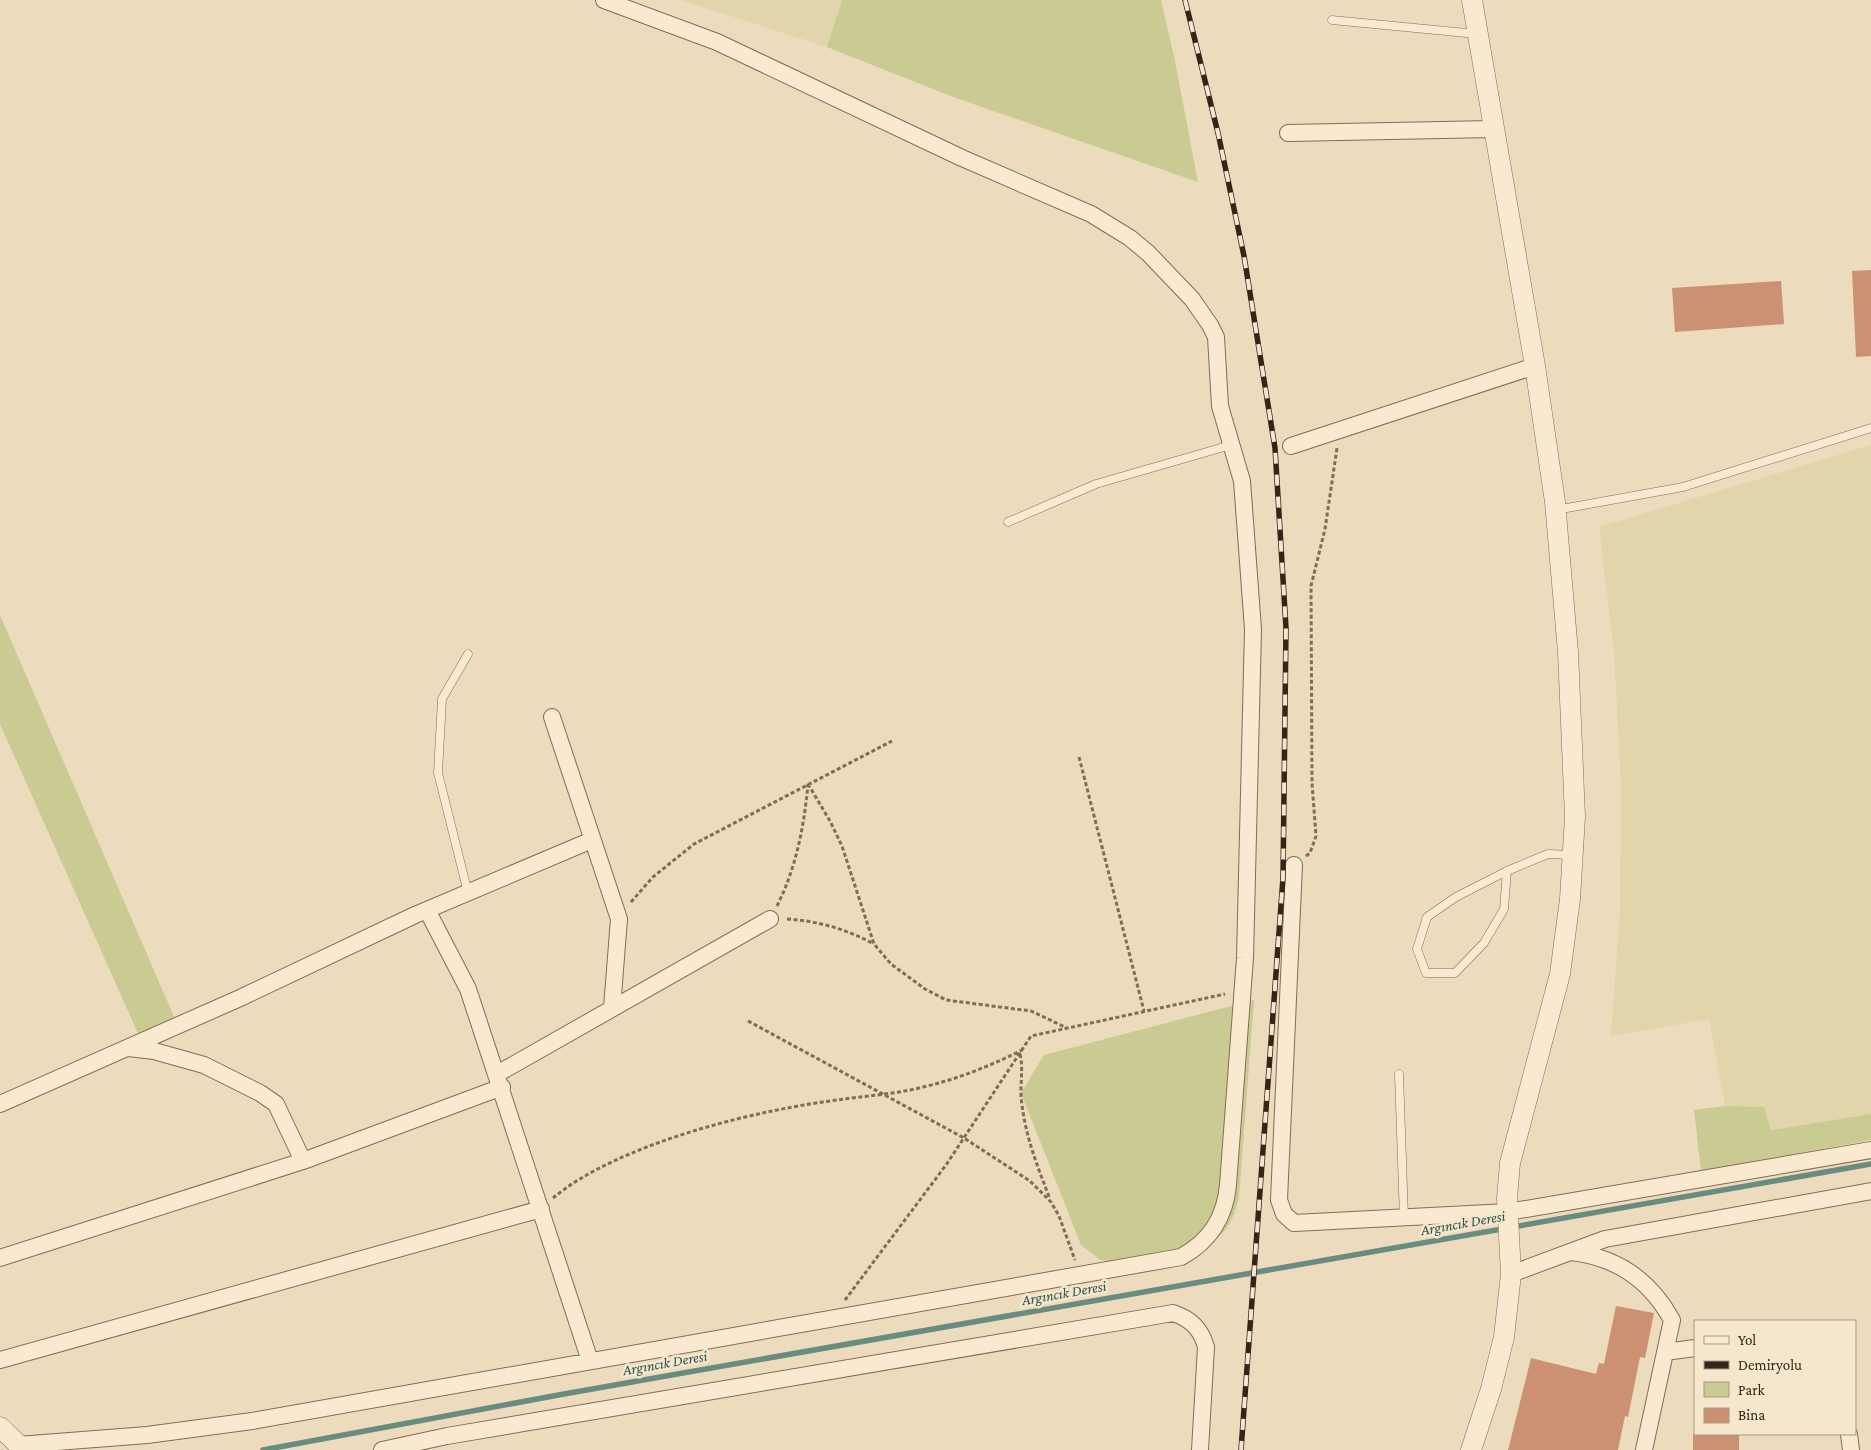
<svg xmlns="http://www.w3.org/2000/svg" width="1871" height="1450" font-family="'Crimson Pro',serif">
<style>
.farmland{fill:#e3d5ab}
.green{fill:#c9cb92}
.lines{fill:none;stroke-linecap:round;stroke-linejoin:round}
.stream{stroke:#698c80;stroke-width:5.5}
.building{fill:#cc9073}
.service-casing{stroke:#856b56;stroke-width:9}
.minor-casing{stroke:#856b56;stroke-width:18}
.tertiary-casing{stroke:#856b56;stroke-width:21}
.path{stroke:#856b56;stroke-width:3;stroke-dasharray:4 2.5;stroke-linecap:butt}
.service{stroke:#f8e9d0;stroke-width:8}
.minor{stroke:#f8e9d0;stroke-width:16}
.tertiary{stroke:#f8e9d0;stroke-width:20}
.rail-casing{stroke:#34251b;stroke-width:5.5}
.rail{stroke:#f5e6cc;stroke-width:4;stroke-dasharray:11;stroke-linecap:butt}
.labels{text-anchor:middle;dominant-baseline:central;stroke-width:5;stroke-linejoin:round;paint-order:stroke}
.water-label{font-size:15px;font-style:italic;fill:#2a544e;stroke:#f5e6cc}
</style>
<rect width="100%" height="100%" fill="#eddbbd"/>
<path class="farmland" d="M680,0H842L827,47Z
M1871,445V1114L1771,1130L1764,1107L1725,1106L1709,1019L1611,1036L1620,910L1621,783L1614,655L1599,527Z"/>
<path class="green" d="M842,0H1161L1175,61L1198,182L953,97L827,47Z
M0,615L175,1019L140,1038L0,724Z
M1254,1000L1239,1197C1229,1242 1208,1248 1167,1254C1148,1257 1129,1260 1110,1263L1099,1259L1081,1245L1021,1093L1044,1055Z
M1725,1106L1764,1107L1771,1130L1871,1114V1140L1701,1171L1694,1110Z"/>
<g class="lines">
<path class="stream" d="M263,1450L564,1394L1871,1164"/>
</g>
<path class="building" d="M1871,270V356L1856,357L1852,271Z
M1781,281L1784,324L1675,332L1672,288Z
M1616,1306L1654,1313L1645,1358L1640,1357L1628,1417L1625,1416L1618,1450H1508L1531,1358L1596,1374L1599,1363L1604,1364Z
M1693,1434H1739V1450H1693Z"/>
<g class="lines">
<defs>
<path id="service" d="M1332,20L1477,34
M1556,510L1683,487L1871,428
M1008,522L1096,484L1231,445
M1507,871L1504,909L1484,943L1455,973H1426L1417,949L1427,917L1456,897L1507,871L1548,854L1572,855
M468,893L438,773L442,699L468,654
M1399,1074L1404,1218"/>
<path id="minor" d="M1288,133L1493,129
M1291,446L1535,366
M552,717L619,919L612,1008
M1294,865L1279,1200L1284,1214L1294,1223L1508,1212L1871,1150
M427,910L468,989L590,1361
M129,1048L154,1051L204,1065L260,1093L276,1104L303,1161
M497,1074L770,919
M0,1104L240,998L415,915L592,840
M1571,1252C1617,1257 1650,1280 1672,1320L1644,1450
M0,1258L303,1161L502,1087
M1511,1274L1605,1239L1871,1191
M1665,1352L1695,1348
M0,1360L541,1209
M1849,1434L1851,1450
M18,1445L147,1435L252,1421L1181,1257C1210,1241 1225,1218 1228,1185L1245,958L1253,629L1242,481L1220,406L1216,337L1210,325L1192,299L1148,253L1130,238L1091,214L962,158L717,42L604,0
M382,1450L447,1436L1173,1313C1191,1319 1201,1329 1206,1347L1200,1450"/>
<path id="tertiary" d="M0,1427L24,1450
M1471,1450L1491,1389L1504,1337L1511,1274L1507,1198L1510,1163L1560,974L1570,899L1575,817L1568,652L1555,502L1535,366L1472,0"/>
</defs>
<use href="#service" class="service-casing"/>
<use href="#minor" class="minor-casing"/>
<use href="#tertiary" class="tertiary-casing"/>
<path class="path" d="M1079,757L1144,1011
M808,784L830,821L842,846L874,944L891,964L925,989L946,1000L1031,1011L1067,1028
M1306,856L1310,853L1316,836L1312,783L1311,586L1325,529L1337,448
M631,902L653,877L694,844L892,741
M777,906C796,868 804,827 808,784
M787,919C818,921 846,929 874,944
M748,1021L964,1138L1030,1181L1051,1202L1059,1216L1075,1260
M1020,1054C1024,1071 1019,1087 1022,1105C1026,1138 1038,1168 1050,1199
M553,1198C619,1143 759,1109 845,1099C871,1095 897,1094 923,1087C958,1079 990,1066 1022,1050
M845,1300L946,1165L1031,1036L1225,994"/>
<use href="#service" class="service"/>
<use href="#minor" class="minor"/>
<use href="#tertiary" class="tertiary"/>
<defs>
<path id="rail" d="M1185,0L1218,133L1244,256L1275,448L1286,628L1283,878L1241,1450"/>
</defs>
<use href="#rail" class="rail-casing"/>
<use href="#rail" class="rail"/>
</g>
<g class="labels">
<g class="water-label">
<text transform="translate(1463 1223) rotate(-10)">Argıncık Deresi</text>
<text transform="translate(1064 1293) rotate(-10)">Argıncık Deresi</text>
<text transform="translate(665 1363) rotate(-10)">Argıncık Deresi</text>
</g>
</g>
<rect x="1694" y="1320" width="162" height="115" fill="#f5e6cc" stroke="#a89985"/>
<rect x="1704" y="1336" width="25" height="8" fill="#f8e9d0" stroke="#a89985"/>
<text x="1738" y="1345" font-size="15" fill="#34251b">Yol</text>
<rect x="1704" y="1361" width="25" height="8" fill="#34251b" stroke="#a89985"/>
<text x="1738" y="1370" font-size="15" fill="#34251b">Demiryolu</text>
<rect x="1704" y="1382" width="25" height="15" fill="#c9cb92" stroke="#a89985"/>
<text x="1738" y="1395" font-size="15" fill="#34251b">Park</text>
<rect x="1704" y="1408" width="25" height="15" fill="#cc9073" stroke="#a89985"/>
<text x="1738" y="1420" font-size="15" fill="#34251b">Bina</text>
</svg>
